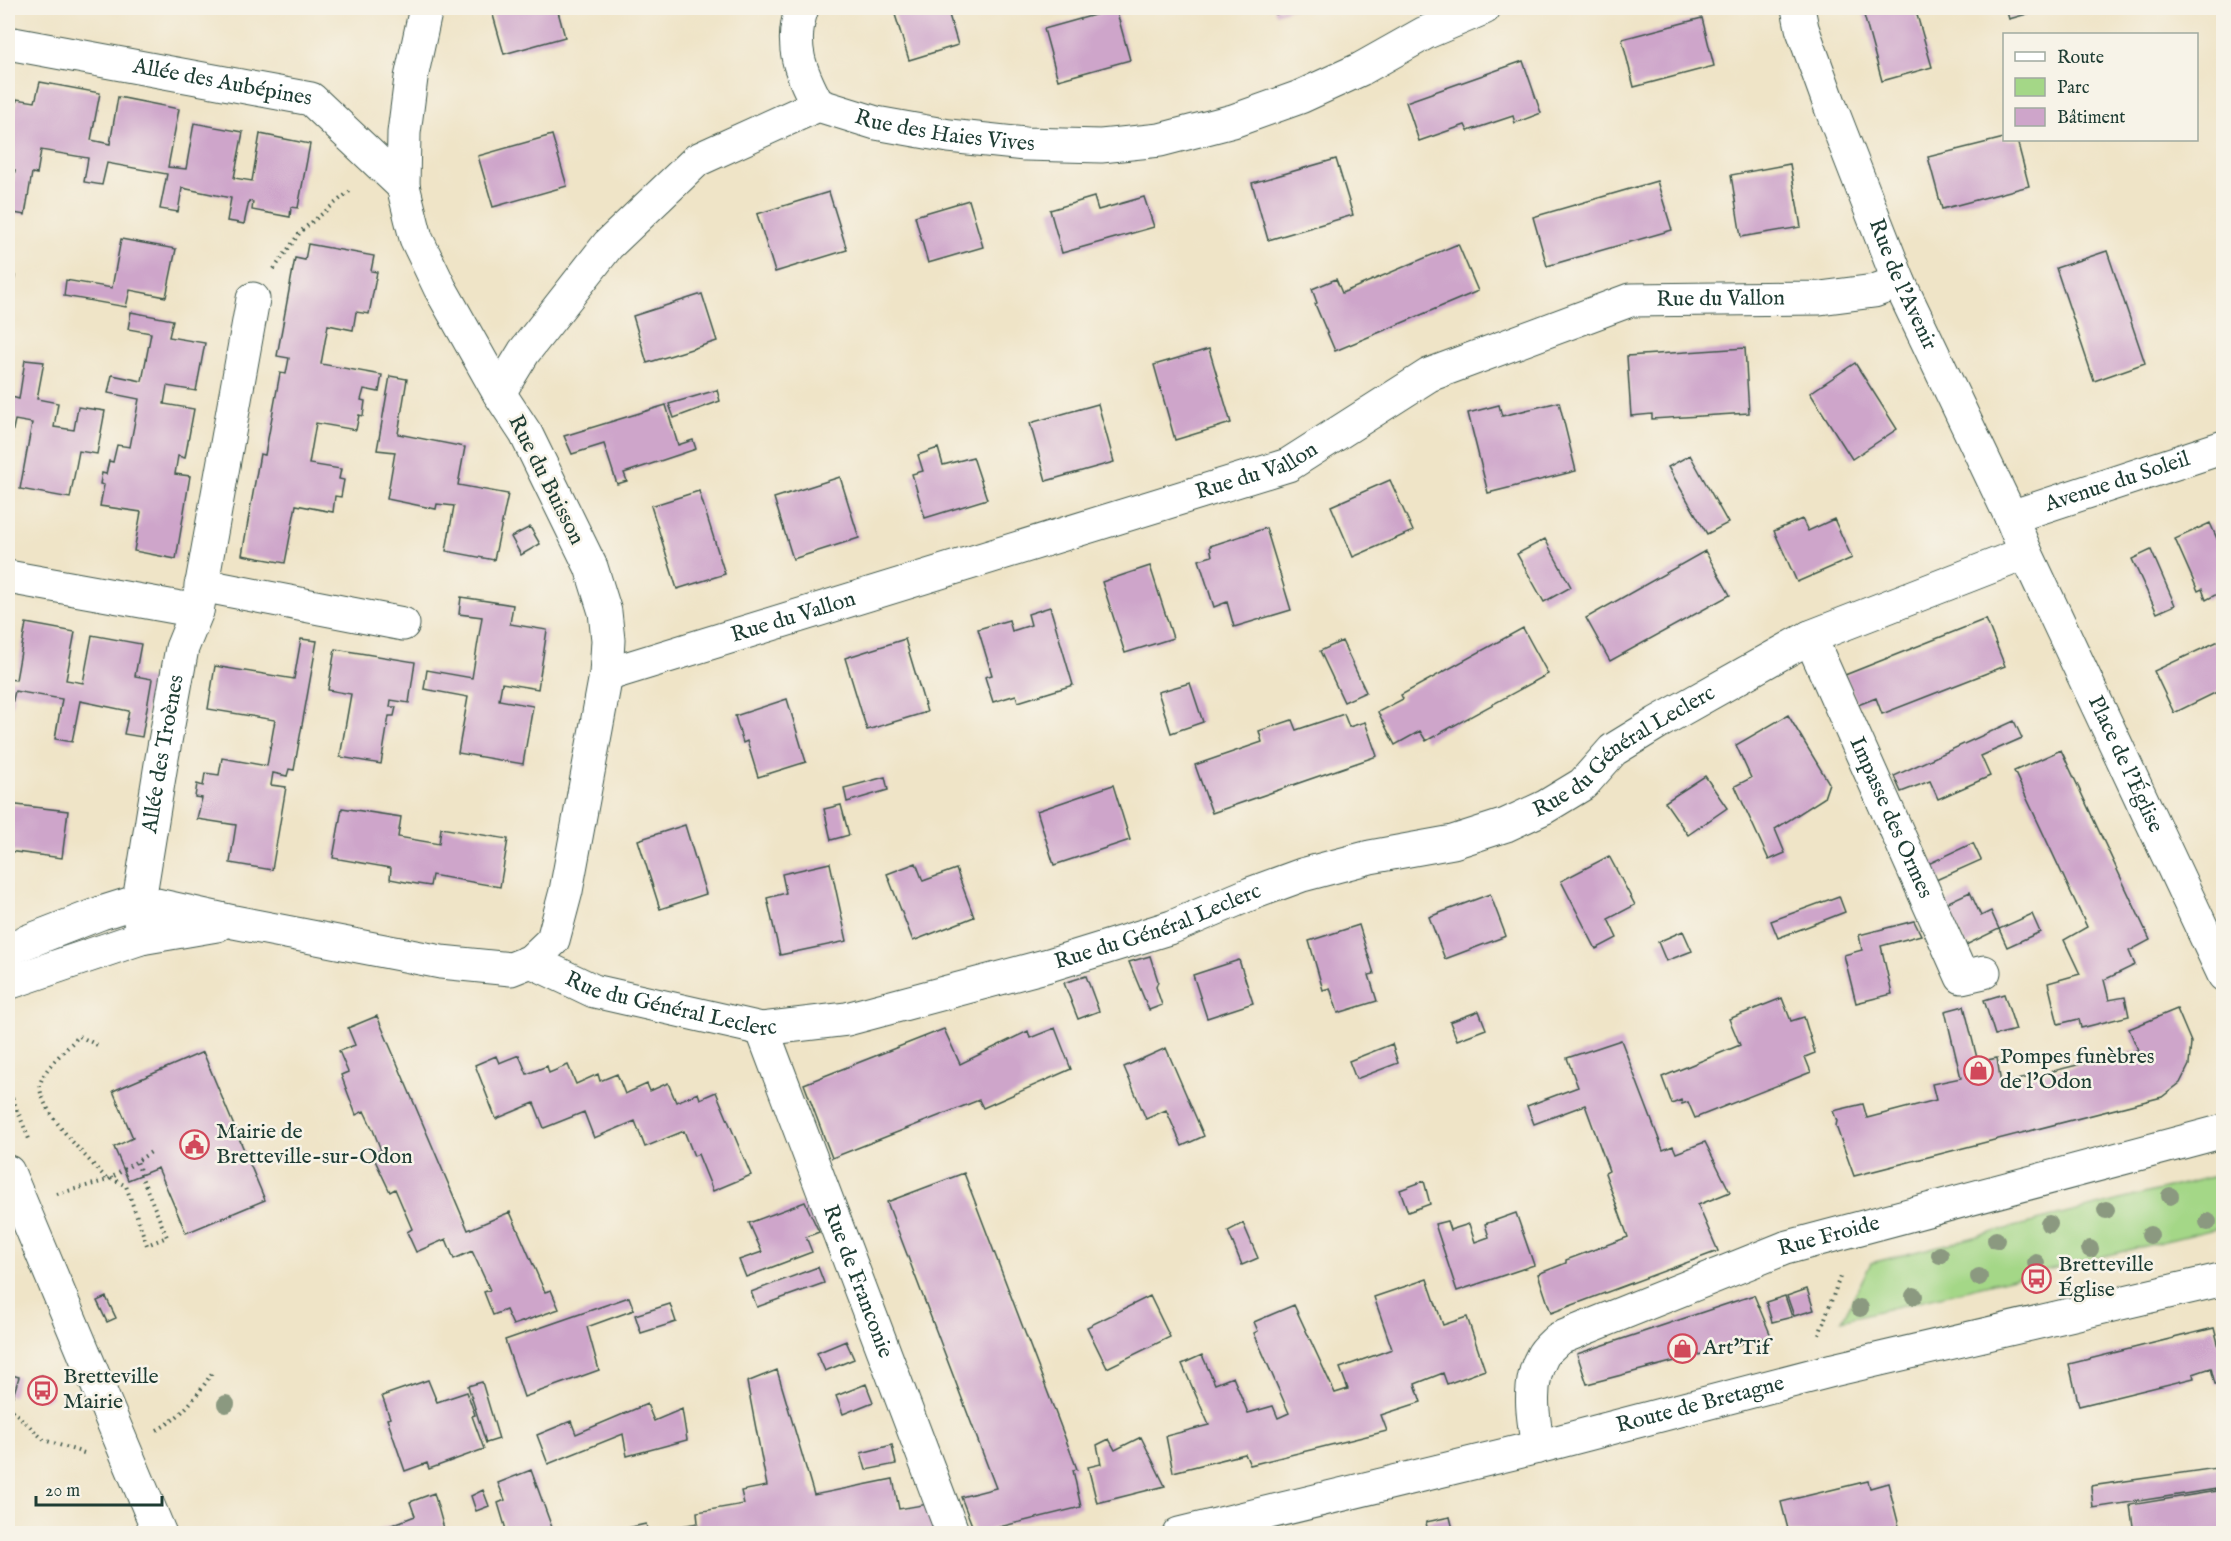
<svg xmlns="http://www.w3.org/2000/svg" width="2231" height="1541" font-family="'IM FELL English',serif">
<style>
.green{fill:#a4d787;stroke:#628a5e;stroke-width:1.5}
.building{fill:#cea5ca}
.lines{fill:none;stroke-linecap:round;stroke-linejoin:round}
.minor-casing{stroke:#3e564a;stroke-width:35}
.tertiary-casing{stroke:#3e564a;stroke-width:35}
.secondary-casing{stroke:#3e564a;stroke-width:35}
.path{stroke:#3e564a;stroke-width:4;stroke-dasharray:1.5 4.5;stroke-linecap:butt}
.minor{stroke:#fff;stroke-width:33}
.tertiary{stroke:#fff;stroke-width:33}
.secondary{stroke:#fff;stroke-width:33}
.tree{fill:#8b9980}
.labels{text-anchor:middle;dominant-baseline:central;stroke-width:5;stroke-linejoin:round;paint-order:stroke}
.street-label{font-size:22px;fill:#1f3d34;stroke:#f7f3e8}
.poi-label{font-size:22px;fill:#1f3d34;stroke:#f7f3e8;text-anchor:start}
</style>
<rect width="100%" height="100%" fill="#f7f3e8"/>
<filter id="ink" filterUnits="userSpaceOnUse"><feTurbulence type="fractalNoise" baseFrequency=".0167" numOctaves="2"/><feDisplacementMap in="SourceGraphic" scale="12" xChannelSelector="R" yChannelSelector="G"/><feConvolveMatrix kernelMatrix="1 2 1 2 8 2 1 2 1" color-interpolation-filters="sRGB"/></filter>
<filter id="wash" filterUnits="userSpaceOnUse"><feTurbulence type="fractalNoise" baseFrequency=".008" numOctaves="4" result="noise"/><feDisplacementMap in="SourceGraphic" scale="24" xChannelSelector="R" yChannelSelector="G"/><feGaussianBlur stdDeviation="1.35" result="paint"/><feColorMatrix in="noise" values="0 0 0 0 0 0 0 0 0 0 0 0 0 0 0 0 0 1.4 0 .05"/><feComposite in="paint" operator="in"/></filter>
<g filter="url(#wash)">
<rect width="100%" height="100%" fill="#efe4c7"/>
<path class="green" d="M2223,1174V1227L1842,1320L1871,1263Z"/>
<g id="blocks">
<path class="building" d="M491,8H557L565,37L504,54Z
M893,8H947L958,45L909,60Z
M1274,8H1293L1276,14Z
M1862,8H1915L1932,67L1882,81Z
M2006,8H2048L2009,19Z
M1116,9L1130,60L1058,80L1044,29Z
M1702,18L1714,66L1634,87L1622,39Z
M1523,61L1541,113L1515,123L1513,116L1468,131L1465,125L1419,141L1406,102Z
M40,82L100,93L91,140L110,144L118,97L179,109L168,167L186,169L194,123L243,132L234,178L252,181L260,134L310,144L298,208L291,207L290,217L252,210L253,202L249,201L244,224L234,222L227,221L231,198L182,188L178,212L160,209L167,174L107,163L102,185L84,182L88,158L41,150L37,174L32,173L25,215L8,212V195H11L15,170L8,169V157L17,99L35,102Z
M552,135L567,186L493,207L478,156Z
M2004,138V140H2017L2029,186L1942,209L1928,157Z
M1336,159L1353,215L1268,240L1252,183Z
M1790,164L1801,227L1741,237L1731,175Z
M1657,181L1672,230L1547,266L1533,217Z
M829,192L847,250L775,272L757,214Z
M1094,197L1098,210L1144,197L1154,227L1062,253L1050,210Z
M969,200L983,247L928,263L915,216Z
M121,239L176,249L166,297L130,290L126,307L64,296L66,280L112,288Z
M308,244L374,256L371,271L377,272L369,314L356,312L353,330L328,325L321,364L382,375L379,392L364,389L361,400L365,401L363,416L359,415L356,430L316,423L309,464L341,469L339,479L344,480L341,497L335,496L333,512L296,505L285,563L242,555L260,454L265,455L280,373L286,374L289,358L277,356L295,258L305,260Z
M1458,244L1478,291L1335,351L1315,304L1317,303L1312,289L1336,279L1342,293Z
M2107,251L2145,363L2094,381L2056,268Z
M8,275L15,276L12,294L8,293Z
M702,294L717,341L647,363L633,316Z
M131,312L173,320L169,337L205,343L196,391L167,386L164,404L194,409L185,458L178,456L175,474L190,476L176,559L134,551L141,512L100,506L104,485L100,484L102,473L106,474L109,461L113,462L117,445L130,447L139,399L108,393L112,375L142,381L151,333L128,329Z
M1745,348L1749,413L1652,419V414L1631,416L1627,356Z
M1209,349L1231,423L1175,440L1154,365Z
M25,360L44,362L37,399L58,403L54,427L74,430L78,407L105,411L97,454L79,451L70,498L20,489L32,423L15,420L8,452V396L19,399Z
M1855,363L1897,429L1852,459L1810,393Z
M390,376L407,379L398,434L465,447L458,485L508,494L494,560L446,551L454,506L437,504L436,509L387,499L395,452L377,450Z
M717,390L720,401L674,418L669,404Z
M1559,402L1576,471L1488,493L1468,413L1499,405L1502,416Z
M1098,404L1114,462L1046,481L1030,423Z
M666,405L678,445L693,440L696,449L624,473L627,481L617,484L604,444L572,454L564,436Z
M938,448L943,465L973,457L987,499L925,518L912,474L923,471L918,455Z
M1690,455L1728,523L1707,534L1668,467Z
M840,477L859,538L793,559L774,498Z
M1390,480L1413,531L1353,557L1331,506Z
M699,491L725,574L677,589L651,506Z
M1802,519L1808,531L1834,519L1852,558L1797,582L1774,531Z
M2210,523L2223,552V579L2216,582L2221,592L2206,600L2202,589L2198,591L2175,539Z
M530,527L540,544L521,555L511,537Z
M1266,528L1291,610L1234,627L1227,602L1214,607L1199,560L1212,556L1210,546Z
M1545,539L1571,587L1544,602L1517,554Z
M2151,550L2175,605L2157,613L2132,559Z
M1705,551L1730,595L1610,661L1586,618Z
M1150,566L1173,638L1125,653L1102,582Z
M461,597L513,605L510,624L547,630L538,689L502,683L499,700L533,706L523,764L458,753L468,697L424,689L427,670L472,678L482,617L459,614Z
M1050,607L1073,685L1018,702L1016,695L993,702L985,677L992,675L978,629L1009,620L1012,631L1031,625L1028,614Z
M1986,619L2005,666L1882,714L1876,698L1858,705L1845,675Z
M26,623L75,632L66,680L83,683L92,635L141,644L135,676L152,679L142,737L124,734L129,711L80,701L72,742L55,739L62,699L15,691L8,720V679L16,680Z
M1523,628L1548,674L1426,741L1420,731L1395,745L1378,712L1403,699L1401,695Z
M301,639L317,641L294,770L289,769L287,776L273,773L271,785L286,787L272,870L230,863L236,825L197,819L202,798L195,797L197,784L203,786L205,773L219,775L222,758L267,766L275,720L208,709L215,666L294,679Z
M905,639L927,712L867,730L845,658Z
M2223,639V689L2174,713L2154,671Z
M1342,641L1366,692L1344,702L1320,651Z
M335,649L415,662L409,703L391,700L390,707H396L394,716H389L381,764L340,757L351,694L328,690Z
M1190,683L1203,722L1171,733L1158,692Z
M787,699L806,762L758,777L747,741L743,743L735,716Z
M1344,714L1349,727L1365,722L1377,756L1212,813L1195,765L1262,742L1259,731L1292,720L1296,730Z
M1788,715L1829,783L1824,798L1775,829L1785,853L1769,860L1735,786L1751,778L1736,745Z
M2014,721L2022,738L1981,756L1990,776L1938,799L1930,781L1901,792L1894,776Z
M2061,750L2150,940L2129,951L2135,965L2104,980L2109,1000L2125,997L2129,1016L2081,1028L2079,1019L2058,1024L2048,983L2080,974L2064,940L2087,927L2014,771Z
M1705,776L1727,808L1688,835L1665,802Z
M885,777L888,790L847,802L844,788Z
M1113,785L1130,840L1054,865L1037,811Z
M8,804L68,811L62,858L8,851Z
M841,805L849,835L831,840L824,809Z
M342,808L401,817L398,837L439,844L441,828L508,839L500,887L432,875L430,886L411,883L390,879L391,868L333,858Z
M685,825L706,894L660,909L638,840Z
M1973,843L1981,860L1936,880L1928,864Z
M1609,856L1635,905L1608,919L1617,938L1596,949L1561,881Z
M830,863L847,941L780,955L767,898L786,893L782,874Z
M916,863L923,881L956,869L974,917L913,941L887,874Z
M1970,892L1981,916L1991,911L1999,929L1966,945L1946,903Z
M1490,894L1506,936L1445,959L1429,917Z
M1839,896L1845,912L1778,938L1771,921Z
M2032,914L2040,932L2007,947L1999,929Z
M1914,921L1921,935L1881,946L1892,994L1856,1003L1844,955L1862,950L1859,935Z
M1359,925L1374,974L1369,975L1377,1001L1338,1013L1330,988L1323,990L1309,941Z
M1683,931L1692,951L1666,961L1658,942Z
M1150,956L1158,981L1156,987L1162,1005L1149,1010L1129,962Z
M1239,960L1253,1003L1207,1018L1193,975Z
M1086,976L1099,1011L1078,1019L1064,983Z
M2004,994L2016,1030L1995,1035L1984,1000Z
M1782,998L1791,1021L1804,1017L1815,1053L1805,1057L1811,1072L1695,1118L1688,1102L1682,1104L1681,1100L1672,1104L1662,1077L1740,1045L1729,1019Z
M1964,1006L1978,1062L1997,1058L2001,1084L2138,1050L2129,1029L2177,1009L2191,1042L2189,1065L2180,1083L2162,1097L1854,1176L1836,1126L1837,1121L1833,1111L1863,1104L1867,1118L1936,1100L1932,1084L1961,1078L1945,1011Z
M1479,1011L1486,1029L1457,1040L1450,1022Z
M377,1016L468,1230L510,1212L545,1292L551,1290L559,1309L513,1325L506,1310L493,1315L484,1292L490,1290L472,1251L454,1259L446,1239L416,1252L407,1232L412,1229L395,1189L390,1192L372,1154L381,1150L373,1130L364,1111L356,1115L341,1075L348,1072L339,1051L355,1045L348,1028Z
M1055,1028L1071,1069L983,1108L979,1100L832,1158L804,1084L944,1029L960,1064L1028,1031L1030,1038Z
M1621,1040L1663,1150L1673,1146L1676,1153L1705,1142L1730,1192L1698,1205L1718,1251L1551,1313L1538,1274L1566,1263V1260L1628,1237L1605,1173L1609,1171L1585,1105L1534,1124L1527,1106L1578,1087L1567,1058Z
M1392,1044L1398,1063L1356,1079L1349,1061Z
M1166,1048L1204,1136L1182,1146L1166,1110L1146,1119L1124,1067Z
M203,1052L265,1200L186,1233L158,1168L128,1180L114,1147L133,1138L113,1091Z
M519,1055L527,1074L547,1066L549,1073L568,1065L576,1084L598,1074L600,1081L617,1074L625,1094L647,1084L650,1091L668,1083L676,1102L698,1093L700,1099L716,1092L751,1175L713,1191L698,1154L694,1156L684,1131L645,1147L635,1121L594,1138L584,1112L544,1128L534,1103L496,1119L475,1065L496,1056L499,1063Z
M964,1173L1077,1469L1073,1470L1081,1507L975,1533L961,1497L996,1488L887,1202Z
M1424,1181L1430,1204L1408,1212L1400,1190Z
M805,1202L819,1232L806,1237L812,1252L746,1277L739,1260L762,1252L749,1223Z
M1516,1213L1534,1265L1457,1291L1435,1224L1447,1221L1450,1230L1469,1224L1475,1242L1489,1237L1485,1224Z
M1243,1223L1258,1258L1242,1265L1228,1231Z
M818,1267L824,1283L757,1307L751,1292Z
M1427,1279L1443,1325L1467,1317L1485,1370L1447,1384L1443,1373L1415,1384L1421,1402L1381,1415L1387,1431L1250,1465L1245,1454L1173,1472L1166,1436L1209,1425L1182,1364L1202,1355L1215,1384L1233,1377L1248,1413L1273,1406L1278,1418L1289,1413L1254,1333L1258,1331L1254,1322L1294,1305L1335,1393L1348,1389L1340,1368L1392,1349L1374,1297Z
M1807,1289L1814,1310L1794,1316L1787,1296Z
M1754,1295L1771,1336L1587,1384L1577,1354Z
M1150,1296L1170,1337L1107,1368L1087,1327Z
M1785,1296L1792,1317L1772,1322L1766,1302Z
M106,1297L116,1318L107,1322L97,1301Z
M629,1297L634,1310L587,1327L599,1370L524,1397L505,1340Z
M670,1304L676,1322L641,1333L635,1315Z
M2214,1328L2223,1362V1384H2215L2211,1368L2193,1374L2194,1378L2079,1406L2069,1364Z
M846,1341L854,1359L825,1371L817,1353Z
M777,1370L814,1495L893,1479L899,1509L928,1504L937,1533H620L618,1530L646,1524L648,1532L698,1523L697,1512L744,1504L741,1491L767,1486L747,1382Z
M8,1374L19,1377L13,1396L8,1395Z
M42,1375L52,1397L42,1401L33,1379Z
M428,1380L437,1402L467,1392L475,1415L472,1416L484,1449L429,1469L427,1463L405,1471L387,1419L390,1418L382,1396Z
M482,1382L499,1439L486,1443L468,1386Z
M866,1384L873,1402L843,1414L836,1396Z
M647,1404L654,1421L682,1409L687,1440L627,1456L623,1434L548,1464L537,1435L571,1421L576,1434Z
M1141,1437L1165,1486L1097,1503L1088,1467L1101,1464L1097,1445L1109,1439L1115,1450Z
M892,1445L896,1464L866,1470L861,1453Z
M2223,1467V1488L2093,1508L2091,1486Z
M531,1470L554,1533H507L498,1503L505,1500L498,1483Z
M1868,1481L1870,1488L1888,1483L1900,1530L1886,1533H1789L1781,1502Z
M483,1490L489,1506L476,1511L471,1496Z
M2223,1490V1533H2134L2130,1505Z
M434,1493L445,1532L371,1533L415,1516L410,1502Z
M1450,1517L1454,1533H1428L1426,1522Z"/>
</g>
</g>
<g filter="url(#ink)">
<use href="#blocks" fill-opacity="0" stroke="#3e564a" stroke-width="1.5"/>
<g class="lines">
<defs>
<g id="minor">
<path d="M802,8C789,45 800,72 818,105"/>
<path id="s1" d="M8,43L311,99L403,186"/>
<path id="s2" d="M499,393L524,352L608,245L697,160L818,105L876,123L949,136L1025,144L1101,146L1160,140L1233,121L1300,97L1361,69L1425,33L1484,8"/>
<path id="s3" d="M2011,517L2224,447"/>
<path d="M8,577L197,611"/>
<path d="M201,585L403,624"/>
<path id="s4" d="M1810,637L1962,977L1984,972"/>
<path id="s5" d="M606,675L1288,465L1429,375L1630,300L1820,298L1874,291L1899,282"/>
<path id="s6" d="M141,938L139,901L162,758L182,648L197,611L253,299"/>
<path d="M8,949L101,913L139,901L234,922L441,962L511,969L531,961L553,940L566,891L606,675L608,640L605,612L591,567L526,434L499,393L440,288L416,238L403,186L404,133L411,78L426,8"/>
<path id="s7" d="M531,961L594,991L762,1029L847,1019L1049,965L1172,927L1250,894L1302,875L1370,857L1453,842L1506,825L1545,807L1583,784L1613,750L1657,723L1810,637L2026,553"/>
<path d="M8,983L141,938L217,925"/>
<path id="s8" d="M762,1029L953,1534"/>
<path id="s9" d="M1538,1447C1533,1418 1527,1384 1542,1357C1545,1350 1553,1344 1558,1339L1785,1248L2224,1131"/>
</g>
<g id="tertiary">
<path id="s10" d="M1798,8L1802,28L1831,108L1899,282L2011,517L2026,553L2224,975"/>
<path d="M8,1172L160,1534"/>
</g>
<g id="secondary">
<path id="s11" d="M1179,1534L1538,1447L1833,1370L2224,1279"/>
</g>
</defs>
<use href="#minor" class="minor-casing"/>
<use href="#tertiary" class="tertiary-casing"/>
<use href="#secondary" class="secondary-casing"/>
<path class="path" d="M274,269L301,231L350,191
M97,1045L79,1036C68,1048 40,1071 40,1087C41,1113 90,1161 108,1180
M8,1087L29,1139
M111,1178L126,1186L147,1245L167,1237L142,1178L137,1161
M57,1194L108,1180L151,1152
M1819,1335L1841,1274
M8,1406L44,1440L84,1453
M157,1430C182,1417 197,1396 212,1373"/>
<use href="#minor" class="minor"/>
<use href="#tertiary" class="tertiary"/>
<use href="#secondary" class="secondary"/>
</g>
<g class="tree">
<circle cx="2170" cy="1196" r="9"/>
<circle cx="2106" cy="1210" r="9"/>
<circle cx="2208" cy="1222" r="9"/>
<circle cx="2049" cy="1224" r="9"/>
<circle cx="2150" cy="1235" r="9"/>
<circle cx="1996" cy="1240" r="9"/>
<circle cx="2090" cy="1249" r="9"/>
<circle cx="1940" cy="1255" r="9"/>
<circle cx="2036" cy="1263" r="9"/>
<circle cx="1979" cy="1277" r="9"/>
<circle cx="1914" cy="1296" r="9"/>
<circle cx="1860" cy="1308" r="9"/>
<circle cx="226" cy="1404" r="9"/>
</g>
</g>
<defs>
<symbol id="shop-ring" viewBox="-11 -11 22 22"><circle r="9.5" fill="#f7f3e8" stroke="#d1495b" stroke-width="1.5"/><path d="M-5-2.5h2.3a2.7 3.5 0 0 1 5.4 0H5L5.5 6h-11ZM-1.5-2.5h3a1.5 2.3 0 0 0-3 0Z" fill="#d1495b"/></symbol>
<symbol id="civic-ring" viewBox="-11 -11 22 22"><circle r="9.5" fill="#f7f3e8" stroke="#d1495b" stroke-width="1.5"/><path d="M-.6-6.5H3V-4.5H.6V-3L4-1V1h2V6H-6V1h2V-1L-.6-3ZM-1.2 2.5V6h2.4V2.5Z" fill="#d1495b"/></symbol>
<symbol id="bus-ring" viewBox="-11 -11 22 22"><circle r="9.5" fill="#f7f3e8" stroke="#d1495b" stroke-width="1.5"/><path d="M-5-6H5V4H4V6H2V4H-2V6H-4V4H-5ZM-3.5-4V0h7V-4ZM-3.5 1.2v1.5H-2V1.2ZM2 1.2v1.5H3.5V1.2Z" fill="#d1495b"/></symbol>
</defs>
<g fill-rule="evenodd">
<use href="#shop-ring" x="1962" y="1054" width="33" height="33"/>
<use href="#civic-ring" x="178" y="1128" width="33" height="33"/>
<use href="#bus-ring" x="2020" y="1262" width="33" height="33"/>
<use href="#shop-ring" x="1666" y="1332" width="33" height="33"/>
<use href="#bus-ring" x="26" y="1374" width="33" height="33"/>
</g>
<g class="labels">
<g class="street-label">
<text stroke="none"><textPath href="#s1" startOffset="218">Allée des Aubépines</textPath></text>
<text stroke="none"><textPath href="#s2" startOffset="570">Rue des Haies Vives</textPath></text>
<text stroke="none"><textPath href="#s10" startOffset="296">Rue de l'Avenir</textPath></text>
<text stroke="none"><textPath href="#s5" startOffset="1186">Rue du Vallon</textPath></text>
<text stroke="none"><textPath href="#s5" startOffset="682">Rue du Vallon</textPath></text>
<text transform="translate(546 480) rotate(63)">Rue du Buisson</text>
<text stroke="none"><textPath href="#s3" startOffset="112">Avenue du Soleil</textPath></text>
<text stroke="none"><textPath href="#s5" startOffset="196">Rue du Vallon</textPath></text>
<text stroke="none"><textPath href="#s7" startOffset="1156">Rue du Général Leclerc</textPath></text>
<text stroke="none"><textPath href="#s6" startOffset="186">Allée des Troènes</textPath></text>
<text stroke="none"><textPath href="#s10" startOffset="825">Place de l'Église</textPath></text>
<text stroke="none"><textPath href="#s4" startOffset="198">Impasse des Ormes</textPath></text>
<text stroke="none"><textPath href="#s7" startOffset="652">Rue du Général Leclerc</textPath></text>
<text stroke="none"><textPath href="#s7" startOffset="148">Rue du Général Leclerc</textPath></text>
<text stroke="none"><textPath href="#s9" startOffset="406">Rue Froide</textPath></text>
<text stroke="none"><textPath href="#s8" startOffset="270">Rue de Franconie</textPath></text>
<text stroke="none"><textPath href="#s11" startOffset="537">Route de Bretagne</textPath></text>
</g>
<g class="poi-label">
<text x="2000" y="1057">Pompes funèbres<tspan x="2000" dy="25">de l'Odon</tspan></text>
<text x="216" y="1132">Mairie de<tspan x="216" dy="25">Bretteville-sur-Odon</tspan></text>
<text x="2058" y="1265">Bretteville<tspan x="2058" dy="25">Église</tspan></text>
<text x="1703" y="1348">Art'Tif</text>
<text x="63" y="1377">Bretteville<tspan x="63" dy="25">Mairie</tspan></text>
</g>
</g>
<rect width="2231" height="1541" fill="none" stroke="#f7f3e8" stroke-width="30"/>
<rect x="2003" y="33" width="195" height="108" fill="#f7f3e8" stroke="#a1aaa0" stroke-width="1.5"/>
<rect x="2015" y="52" width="30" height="9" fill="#ffffff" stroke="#a1aaa0" stroke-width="1.5"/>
<text x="2057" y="63" font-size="18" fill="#1f3d34">Route</text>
<rect x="2015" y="78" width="30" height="18" fill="#a4d787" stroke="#a1aaa0" stroke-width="1.5"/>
<text x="2057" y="93" font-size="18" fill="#1f3d34">Parc</text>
<rect x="2015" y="108" width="30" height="18" fill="#cea5ca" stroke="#a1aaa0" stroke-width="1.5"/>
<text x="2057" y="123" font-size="18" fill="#1f3d34">Bâtiment</text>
<path d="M36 1496v9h126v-9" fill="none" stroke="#1f3d34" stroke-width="3"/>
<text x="45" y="1496" font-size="18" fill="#1f3d34" stroke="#f7f3e8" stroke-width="4.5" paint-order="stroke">20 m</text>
</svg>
